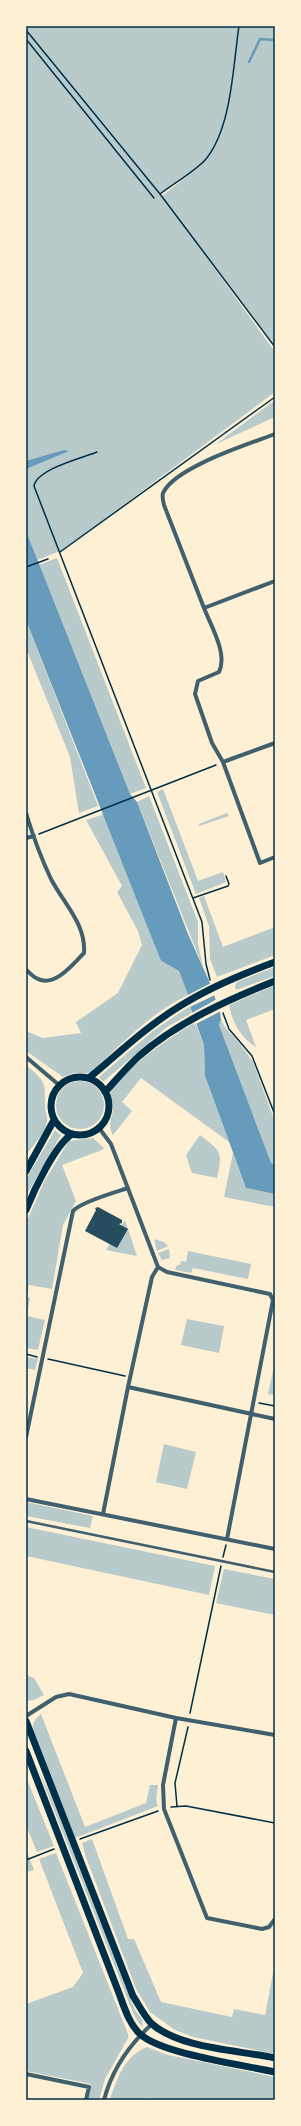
<svg xmlns="http://www.w3.org/2000/svg" width="301" height="2126" font-family="'Fira Sans Condensed',sans-serif">
<style>
.green{fill:#b9caca;fill-rule:evenodd}
.water{fill:#669bbc}
.pier{fill:#fdf0d5}
.lines{fill:none;stroke-linecap:round;stroke-linejoin:round}
.stream{stroke:#669bbc;stroke-width:2.5}
.building{fill:#264d5e}
.path{stroke:#003049;stroke-width:1.5}
.service{stroke:#3f606c;stroke-width:2.5}
.minor{stroke:#3f606c;stroke-width:4}
.secondary{stroke:#003049;stroke-width:7}
.neatline{fill:none;stroke:#003049;stroke-width:1.5}
</style>
<rect width="100%" height="100%" fill="#fdf0d5"/>
<path class="green" d="M26,26H275V345L194,240L275,352V392L63,550L37,560L28,536L26,535ZM208,160L162,196L160,194Z
M275,400V417L216,444Z
M57,558L146,788L130,794L39,565Z
M26,620L98,806L79,813L70,757L26,648Z
M163,789L198,881L223,872L226,882L196,894L157,792Z
M149,796L198,922V944L203,967L137,802Z
M227,813L229,816L199,826V824Z
M105,814L161,961L179,971L188,995C150,1013 121,1045 90,1073H74L63,1077L26,1051V1031L43,1038L81,1033L76,1022L118,993L142,945L138,931L117,892L122,886L86,820Z
M204,896L223,947L275,927V955L217,977L210,959L209,926L199,898Z
M275,967V976L236,990L235,986L237,982Z
M275,985V1009L246,1020L256,1047C241,1038 232,1022 229,1005Z
M190,1006L192,1013L167,1027L103,1082L99,1077L153,1031Z
M221,1020L225,1027L240,1044L253,1062L275,1122V1165L271,1164L219,1025Z
M195,1022L204,1045L205,1076L229,1142L141,1078L122,1102L132,1111L113,1135C107,1125 112,1120 113,1109C113,1103 110,1096 111,1090C115,1075 180,1031 195,1022Z
M26,1065C46,1082 45,1081 45,1106C45,1112 48,1117 47,1122C46,1133 32,1146 26,1156Z
M56 1105a24 24 0 1 1 48 0a24 24 0 1 1-48 0Z
M55,1130L61,1135L26,1196V1179Z
M200,1135C221,1151 223,1152 217,1178L192,1173L186,1155Z
M93,1138L104,1148L102,1150L62,1165L76,1201L63,1225L52,1289L29,1285L27,1297L30,1298L27,1316L45,1320L38,1350L26,1348V1223L45,1180L69,1141Z
M233,1153L246,1188L275,1194V1207L224,1197Z
M125,1220L137,1256L106,1250Z
M154,1239L164,1242L168,1246L157,1251Z
M169,1249L170,1258L162,1260L158,1253Z
M188,1251L251,1264L248,1279L193,1268L191,1273L175,1270L177,1265H180L181,1261L186,1262Z
M187,1319L224,1326L219,1353L181,1345Z
M26,1357L38,1359L35,1370L26,1368Z
M275,1362V1395L268,1394Z
M164,1444L196,1452L187,1489L156,1482Z
M26,1502L93,1516L90,1528L26,1516Z
M26,1527L215,1566L209,1595L26,1556Z
M224,1569L275,1579V1615L216,1603Z
M26,1675L34,1678L44,1695L34,1700L26,1701Z
M41,1714L85,1827L146,1803L150,1785H158L156,1800L158,1806L75,1838L33,1731C32,1723 35,1719 41,1714Z
M38,1769L51,1796L126,1988L135,2010L142,2019L143,2026L139,2024L133,2013Z
M26,1777L54,1846L37,1852L26,1825Z
M92,1839L128,1939H134L161,2002L232,2017L234,2009L265,2015L275,1963V2054L193,2037L175,2030L150,2012L136,1989L86,1857L82,1843Z
M26,1849L34,1870L26,1872Z
M56,1853L128,2034V2038L105,2079L99,2100H88L91,2084L26,2071V2004L73,1987L83,1973L39,1859Z
M147,2047L168,2055L275,2077L274,2100H157L148,2098L147,2100H110C116,2080 125,2055 147,2047Z"/>
<path class="water" d="M64,450L69,451L26,469V461Z
M26,535L28,536L130,794L137,802L188,934L209,981L220,1012L221,1020L219,1025L271,1163L275,1165V1194L246,1188L205,1076L204,1045L190,1006L188,995L179,971L161,961L26,620Z"/>
<path class="pier" d="M211,983L215,995L188,1008L186,996Z
M217,999L221,1011L194,1025L190,1014Z"/>
<g class="lines">
<path class="stream" d="M249,62L260,39L275,40"/>
</g>
<path class="building" d="M98,1207L122,1220V1223L119,1224L128,1229L117,1248L85,1231L96,1210L95,1208Z"/>
<g class="lines">
<path class="path" d="M26,30L160,194L275,347
M26,39L154,198
M160,194C173,184 197,170 206,159C232,127 233,65 239,26
M97,452C82,458 37,469 34,486L202,922L206,964L210,980
M60,552L275,397
M26,567L48,559
M39,834L216,765
M193,898L228,886L229,884L226,876
M223,1013L229,1029L252,1056L275,1115
M26,1354L37,1357
M48,1359L125,1376
M259,1403L275,1406
M223,1557L226,1545
M190,1713L221,1566
M177,1806L175,1783L188,1727
M171,1807L186,1806L275,1823
M80,1839L158,1811
M26,1860L54,1849"/>
<path class="service" d="M26,1521L275,1572"/>
<path class="minor" d="M275,581L204,608C211,626 228,654 219,672L198,681L195,694L212,743L223,762L260,863L275,857
M204,608L164,505C163,501 162,496 163,493C175,467 249,444 275,434
M223,762L275,743
M26,813C33,836 41,858 51,879C64,904 86,924 84,953C73,964 54,989 36,978C32,976 29,972 26,970
M26,838L34,836
M26,1057L59,1085
M99,1128L111,1144L158,1267L152,1277L128,1387L275,1419
M158,1267L167,1272L270,1294L273,1300L227,1539
M26,1437L73,1211C80,1202 116,1192 128,1188
M26,1499L275,1549
M103,1514L128,1387
M26,1716L56,1697L69,1694L176,1718L275,1735
M176,1718L163,1785L164,1809L207,1918L262,1929L269,1927L275,1919
M26,2074L89,2087L86,2100
M104,2100C112,2069 129,2045 152,2024"/>
<path class="secondary" d="M51 1106a29 29 0 1 1 58 0a29 29 0 1 1-58 0Z
M89,1078C119,1053 147,1026 180,1006C210,987 242,974 275,962
M105,1092C116,1080 127,1067 139,1056C178,1022 227,1000 275,981
M26,1171L54,1120
M26,1210C34,1190 55,1145 72,1134
M26,1721L133,1996C139,2005 144,2016 152,2024C181,2049 238,2050 275,2058
M26,1751L117,1988C123,2003 128,2023 140,2034C161,2054 244,2065 275,2072"/>
</g>
<rect width="301" height="2126" fill="none" stroke="#fdf0d5" stroke-width="54"/>
<rect x="27" y="27" width="247" height="2072" class="neatline"/>
</svg>
